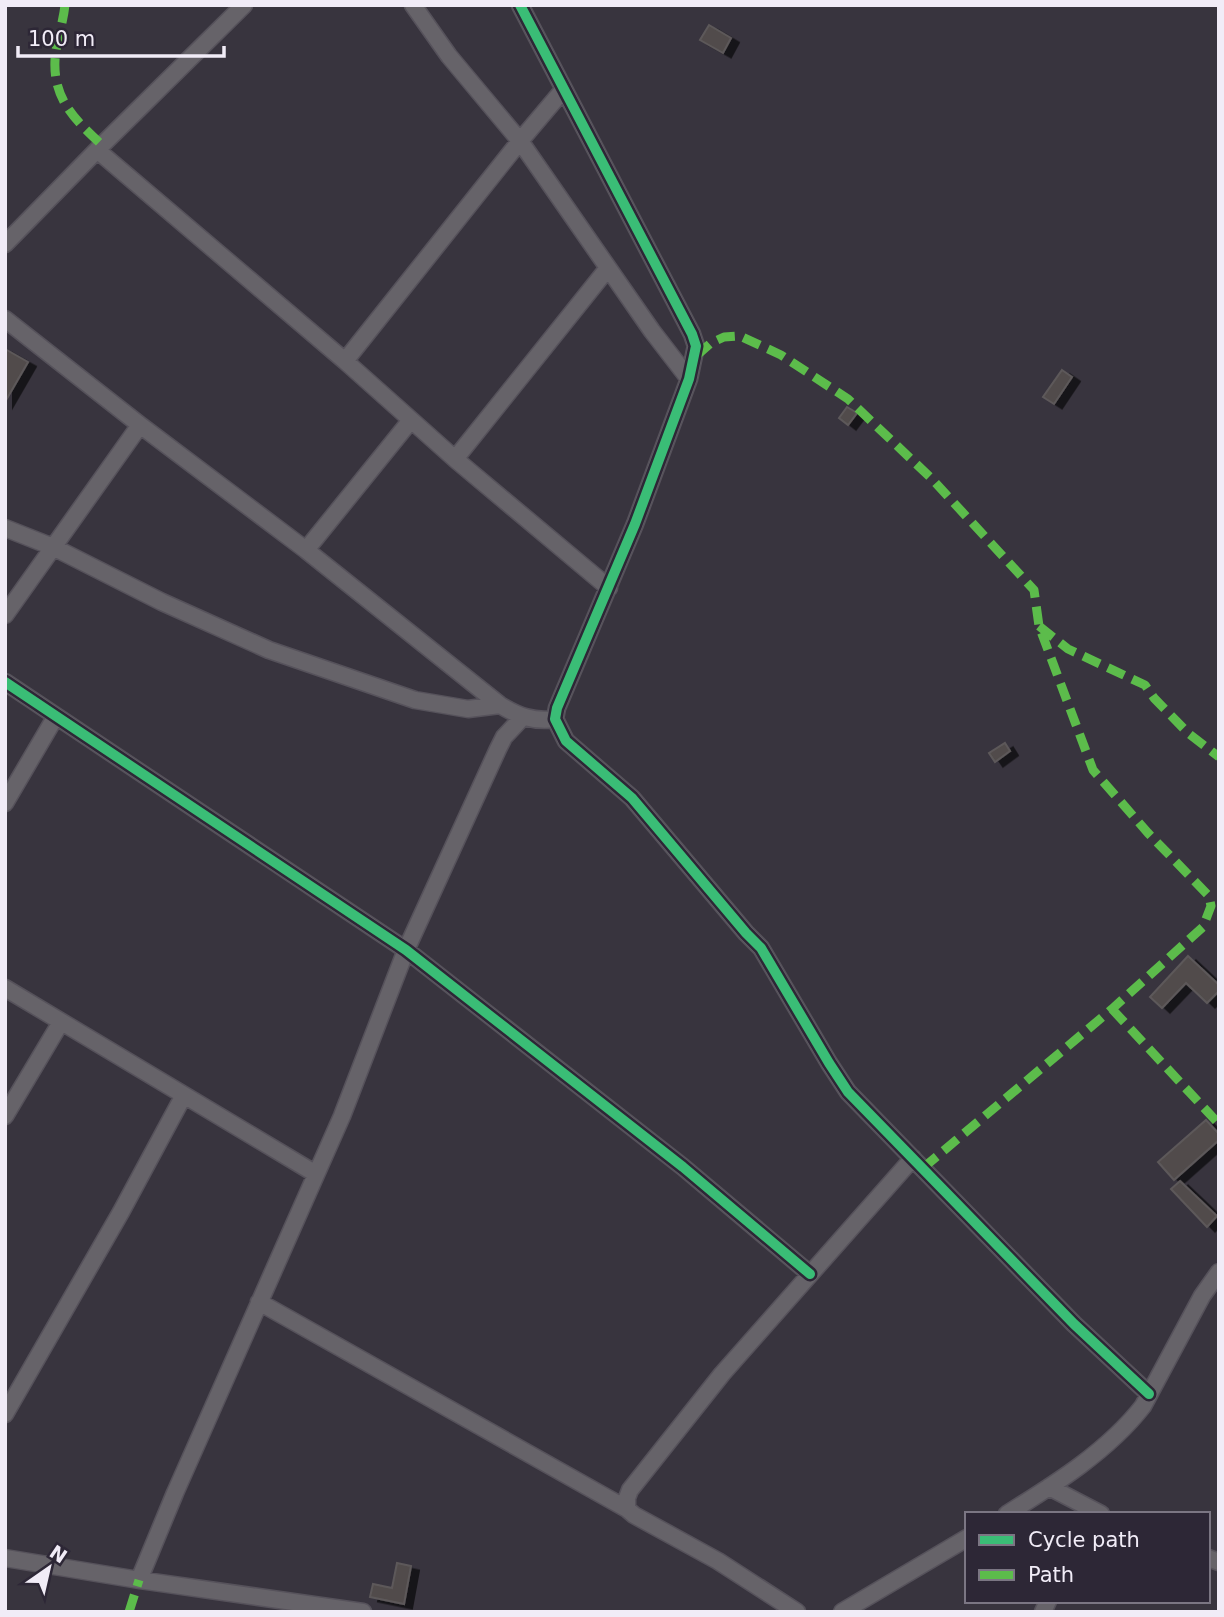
<svg xmlns="http://www.w3.org/2000/svg" width="1224" height="1617" font-family="'DejaVu Sans',sans-serif">
<style>
.building{fill:#514c4b;stroke:#5d595a;stroke-width:2;filter:url(#shadow)}
.lines{fill:none;stroke-linecap:round;stroke-linejoin:round}
.street-casing{stroke:#56525b;stroke-width:19}
.street{stroke:#666369;stroke-width:16}
.quiet{stroke:#5cbc4b;stroke-width:9;stroke-dasharray:18 9;stroke-linecap:butt}
.cycleway-casing{stroke:#2d2736;stroke-width:15}
.cycleway{stroke:#3abd76;stroke-width:10}
</style>
<defs>
<filter id="shadow"><feDropShadow dx="8" dy="4.5" stdDeviation="0" flood-color="#0009"/></filter>
</defs>
<rect width="100%" height="100%" fill="#38343e"/>
<path class="building" d="M709,25L731,38L723,53L700,40Z
M5,349L28,362L5,402Z
M1062,370L1072,377L1054,404L1043,397Z
M847,407L857,413L848,425L839,418Z
M1005,743L1010,751L995,762L989,753Z
M1188,956L1219,985V991L1207,1003L1186,983L1162,1008L1150,997Z
M1206,1120L1219,1134V1140L1174,1180L1158,1162Z
M1180,1181L1217,1216L1207,1227L1171,1189Z
M397,1563L411,1566L404,1604L370,1597L373,1584L392,1588Z"/>
<g class="lines">
<defs>
<path id="street" d="M413,5L449,56L520,141L652,331L689,379
M520,5L692,334L696,346L689,379L635,524L557,708L555,719L566,741L632,798L746,933L761,948L829,1063L848,1092L1074,1324L1149,1394
M97,150L345,361L455,459L609,588
M5,244L102,145L244,5
M5,319L140,425L306,550L500,705C518,716 533,722 555,719
M345,361L520,141L564,89
M455,459L608,268
M5,528L53,547L162,602L269,650L415,700L468,709L500,705
M306,550L411,420
M5,615L140,425
M5,682L406,950L683,1167L810,1274
M5,803L56,716
M5,988L316,1174
M5,1116L61,1022
M259,1302L627,1509
M5,1414L121,1212L184,1095
M1049,1487L1101,1514
M1007,1514C1055,1484 1108,1451 1143,1406L1202,1296L1219,1272
M5,1558L139,1580L363,1612
M1208,1558L1219,1562
M139,1580L175,1493L342,1116L406,950L498,749L504,737L522,718
M797,1612L718,1561L634,1515L627,1509V1498L630,1490L722,1374L913,1158
M842,1612L967,1538
M1043,1612L1048,1601"/>
</defs>
<use href="#street" class="street-casing"/>
<use href="#street" class="street"/>
<path class="quiet" d="M65,5C63,24 56,42 55,60C53,99 75,120 102,145
M696,356L711,343L724,337L740,336L781,355L848,399L931,478L1034,590L1039,626L1093,770L1148,833L1209,896L1211,906L1203,927L1112,1009L923,1168
M1039,626L1068,649L1145,685L1154,698L1188,733L1219,757
M1112,1009L1219,1124
M129,1612L139,1580"/>
<defs>
<path id="cycleway" d="M520,5L692,334L696,346L689,379L635,524L557,708L555,719L566,741L632,798L746,933L761,948L829,1063L848,1092L1074,1324L1149,1394
M5,682L406,950L683,1167L810,1274"/>
</defs>
<use href="#cycleway" class="cycleway-casing"/>
<use href="#cycleway" class="cycleway"/>
</g>
<rect width="1224" height="1617" fill="none" stroke="#f1ecf7" stroke-width="14"/>
<rect x="965" y="1512" width="245" height="91" fill="#2d2736" stroke="#7b7683" stroke-width="2"/>
<rect x="979" y="1535" width="35" height="10" fill="#3abd76" stroke="#7b7683" stroke-width="2"/>
<text x="1028" y="1547" font-size="21" fill="#f1ecf7">Cycle path</text>
<rect x="979" y="1570" width="35" height="10" fill="#5cbc4b" stroke="#7b7683" stroke-width="2"/>
<text x="1028" y="1582" font-size="21" fill="#f1ecf7">Path</text>
<g transform="translate(49 1568) rotate(34)" stroke="#2d2736" stroke-width="5" paint-order="stroke">
<path d="M0-5L12 26L0 18L-12 26Z" fill="#f1ecf7"/>
<text y="-10" font-size="19" font-weight="bold" text-anchor="middle" fill="#f1ecf7">N</text>
</g>
<path d="M18 46v10h206v-10" fill="none" stroke="#f1ecf7" stroke-width="3.5"/>
<text x="28" y="46" font-size="21" fill="#f1ecf7" stroke="#2d2736" stroke-width="5" paint-order="stroke">100 m</text>
</svg>
